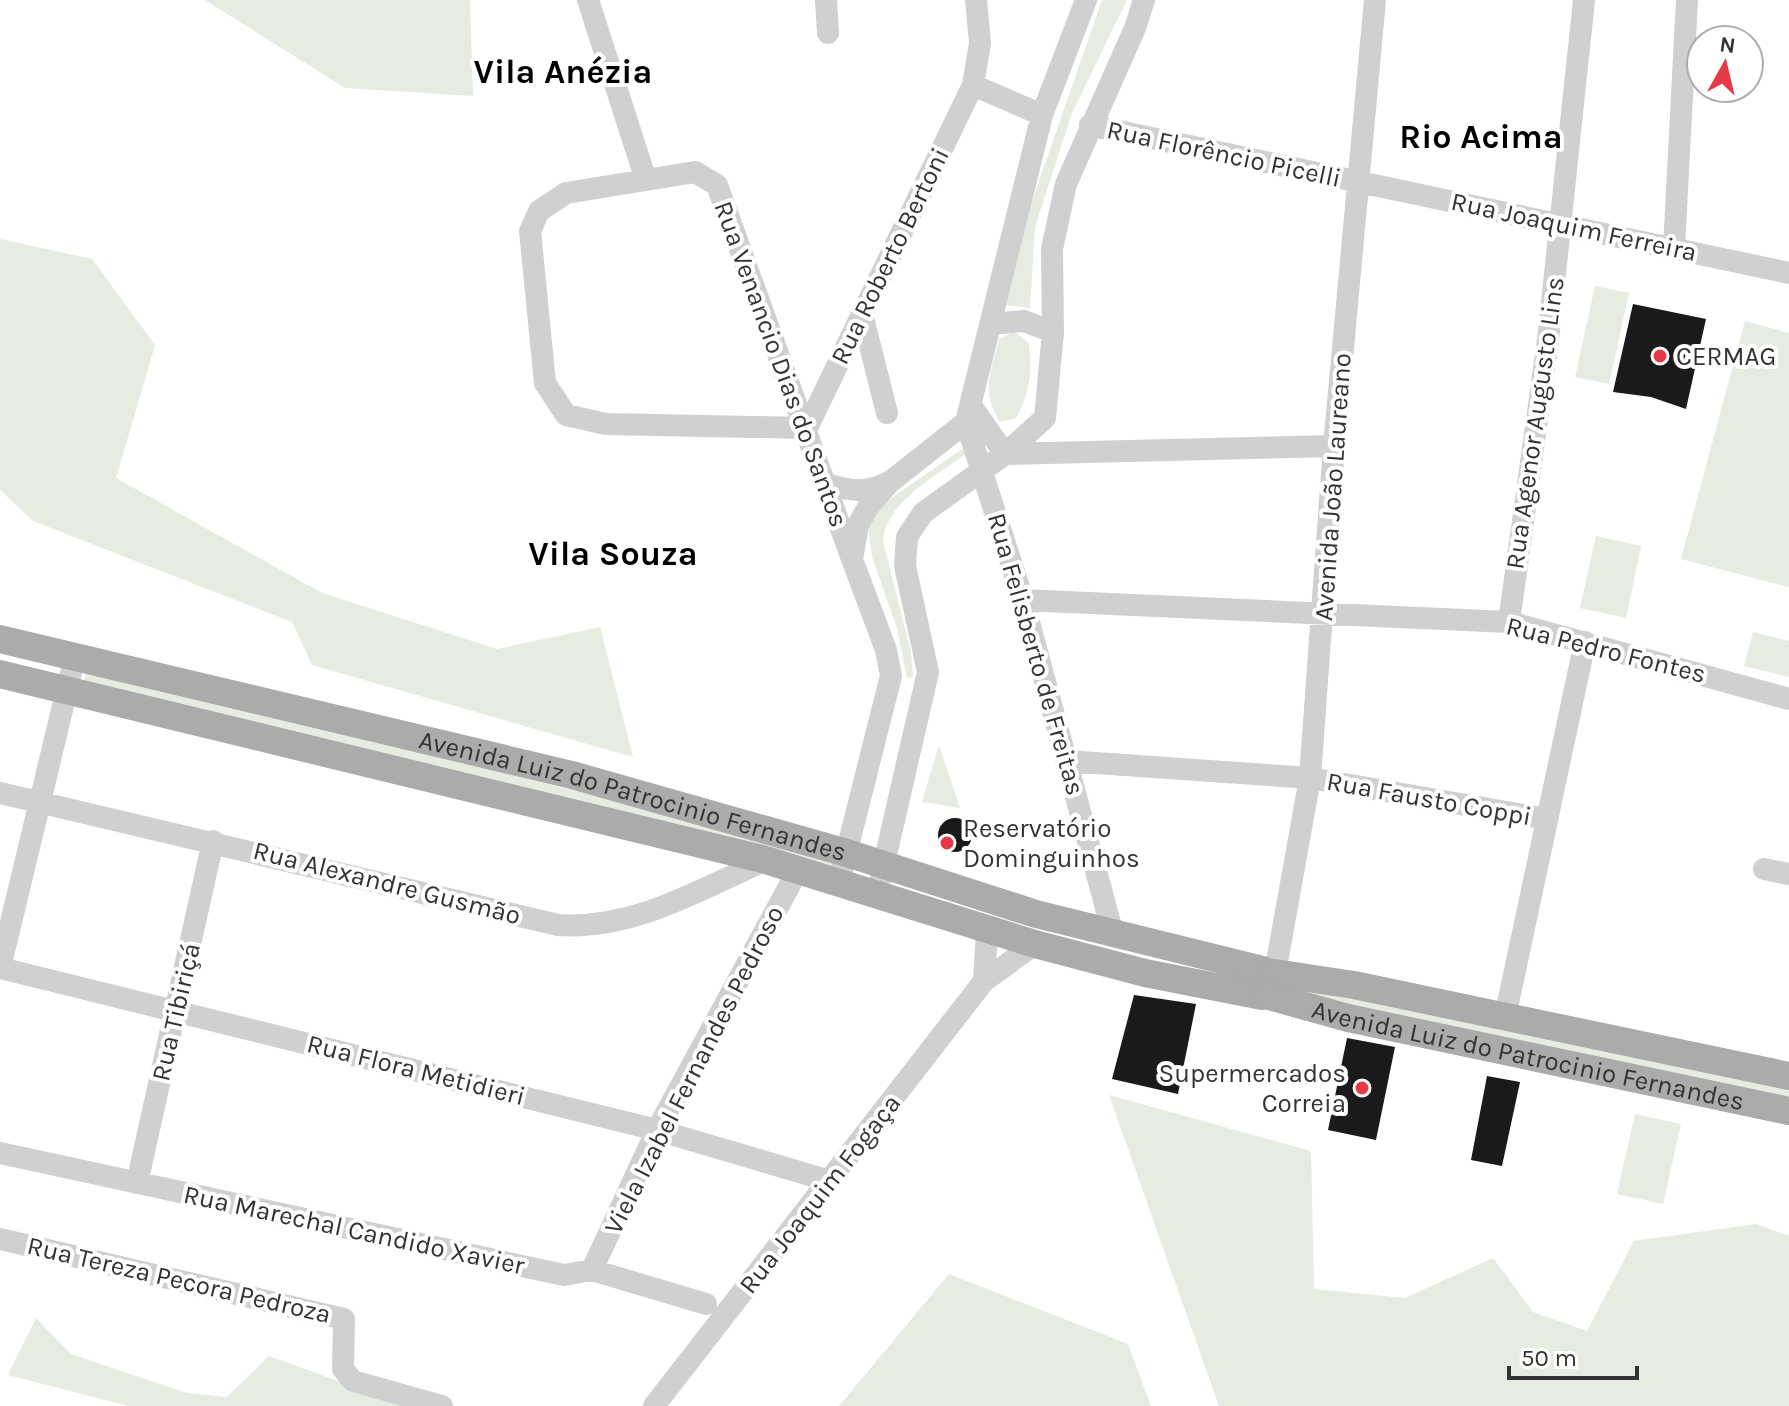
<svg xmlns="http://www.w3.org/2000/svg" width="1789" height="1406" font-family="Karla,sans-serif">
<style>
.green{fill:#e6ecdf}
.building{fill:#1a1a1a}
.lines{fill:none;stroke-linecap:round;stroke-linejoin:round}
.minor{stroke:#d0d0d0;stroke-width:22}
.major{stroke:#ababab;stroke-width:28}
.poi-dot{fill:#e63946;stroke:#fff;stroke-width:3}
.labels{text-anchor:middle;dominant-baseline:central;stroke-width:8;stroke-linejoin:round;paint-order:stroke}
.street-label{font-size:26px;fill:#333;stroke:#fff}
.poi-label{font-size:26px;fill:#333;stroke:#fff;text-anchor:start}
.district-label{font-size:34px;font-weight:bold;fill:#000;stroke:#fff}
</style>
<rect width="100%" height="100%" fill="#fff"/>
<path class="green" d="M199,0H470L473,96L345,88L205,0Z
M1102,0H1127L1072,113L1035,227L1030,308L1006,305L1031,204Z
M0,239L92,259L155,345L116,478L322,593L497,649L600,627L633,757L312,665L292,622L33,521L0,490Z
M1595,286L1629,293L1609,384L1575,377Z
M1745,321L1789,333V587L1681,559Z
M1014,332L1028,342C1034,369 1029,394 1016,418L1000,422C980,390 991,373 999,339Z
M962,449L966,454C938,474 885,503 883,541L911,652L913,677L907,678L897,628L872,557L868,525L877,508Z
M1596,536L1641,546L1626,618L1580,608Z
M1753,632L1789,641V677L1744,666Z
M87,670L600,797L839,862L835,876L83,686Z
M939,745L960,808L922,802Z
M1293,986L1789,1087V1097L1292,994Z
M1109,1095L1311,1151L1314,1289L1405,1298L1493,1258L1533,1312L1587,1331L1634,1241L1756,1224L1789,1236V1406H1219Z
M1635,1114L1681,1124L1663,1204L1617,1194Z
M949,1274L1128,1344L1151,1406H839Z
M36,1318L71,1354L187,1393L227,1397L269,1356L407,1406H129L8,1375Z"/>
<path class="building" d="M1633,304L1706,319L1686,409L1651,397L1613,392Z
M938 835a17 17 0 1 1 34 0a17 17 0 1 1-34 0Z
M1134,995L1196,1004L1178,1094L1112,1079Z
M1347,1038L1395,1047L1376,1140L1328,1130Z
M1487,1076L1520,1082L1502,1166L1471,1160Z"/>
<g class="lines">
<path class="minor" d="M588,0L645,177
M826,0L828,33
M973,85L1042,115
M1090,125L1789,273
M1674,248L1687,0
M862,314L887,413
M992,324L1024,321L1053,332
M972,407L1005,454L1334,446
M966,422L1023,600L1113,934
M826,484C851,491 866,494 889,482
M852,559L717,185L695,172L566,193L539,211L530,231L545,383L566,415L606,424L807,428L973,85L980,43L976,0
M1023,600L1509,622L1789,699
M1509,622L1548,340L1584,0
M1067,761L1310,778L1547,819
M0,793L558,925C633,930 699,890 766,860
M1764,869L1789,874
M881,877L928,672L905,566L907,537L923,513L1005,454L1045,418L1053,332L1052,249L1066,184L1135,28L1144,0
M839,882L891,676L886,650L852,559L858,525L868,507L890,482L966,422L1042,115L1086,0
M0,968L657,1130L830,1181
M0,968L75,656
M1275,973L1310,778L1334,446L1375,0
M984,981L987,930
M1505,1017L1585,642
M0,1153L564,1275L592,1270L706,1304
M137,1183L213,841
M0,1239L344,1319L343,1369L353,1381L442,1406
M592,1270L657,1130L798,870
M654,1406L984,981L1035,944"/>
<g class="major">
<path id="s1" d="M0,639L572,775L847,853L1036,914L1263,970"/>
<path d="M0,674L766,860L1035,944L1145,973L1262,996"/>
<path d="M1275,973L1354,985L1789,1076"/>
<path id="s2" d="M1269,996L1348,1018L1789,1111"/>
</g>
</g>
<g class="poi-dot">
<circle cx="1660" cy="356" r="8"/>
<circle cx="947" cy="843" r="8"/>
<circle cx="1362" cy="1088" r="8"/>
</g>
<g class="labels">
<g class="street-label">
<text transform="translate(1224 154) rotate(12)">Rua Florêncio Picelli</text>
<text transform="translate(1574 227) rotate(12)">Rua Joaquim Ferreira</text>
<text transform="translate(890 256) rotate(-64)">Rua Roberto Bertoni</text>
<text transform="translate(781 364) rotate(70)">Rua Venancio Dias do Santos</text>
<text transform="translate(1535 423) rotate(-82)">Rua Agenor Augusto Lins</text>
<text transform="translate(1333 487) rotate(-86)">Avenida João Laureano</text>
<text transform="translate(1606 650) rotate(14)">Rua Pedro Fontes</text>
<text transform="translate(1036 654) rotate(74)">Rua Felisberto de Freitas</text>
<text stroke="none"><textPath href="#s1" startOffset="652">Avenida Luiz do Patrocinio Fernandes</textPath></text>
<text transform="translate(1429 799) rotate(10)">Rua Fausto Coppi</text>
<text transform="translate(387 883) rotate(14)">Rua Alexandre Gusmão</text>
<text transform="translate(176 1012) rotate(-77)">Rua Tibiriçá</text>
<text stroke="none"><textPath href="#s2" startOffset="266">Avenida Luiz do Patrocinio Fernandes</textPath></text>
<text transform="translate(416 1070) rotate(14)">Rua Flora Metidieri</text>
<text transform="translate(694 1070) rotate(-63)">Viela Izabel Fernandes Pedroso</text>
<text transform="translate(820 1194) rotate(-52)">Rua Joaquim Fogaça</text>
<text transform="translate(354 1230) rotate(12)">Rua Marechal Candido Xavier</text>
<text transform="translate(179 1280) rotate(13)">Rua Tereza Pecora Pedroza</text>
</g>
<g class="poi-label">
<text x="1676" y="356">CERMAG</text>
<text x="963" y="828">Reservatório<tspan x="963" dy="30">Dominguinhos</tspan></text>
<text x="1346" y="1073" text-anchor="end">Supermercados<tspan x="1346" dy="30">Correia</tspan></text>
</g>
<g class="district-label">
<text x="563" y="72">Vila Anézia</text>
<text x="1481" y="137">Rio Acima</text>
<text x="613" y="554">Vila Souza</text>
</g>
</g>
<g transform="translate(1725 64) rotate(8)"><circle r="38" fill="#ffffff" stroke="#adadad" stroke-width="2"/>
<path d="M0-6L14 30L0 20L-14 30Z" fill="#e63946"/>
<text y="-12" font-size="22" font-weight="bold" text-anchor="middle" fill="#333333">N</text>
</g>
<path d="M1509 1366v12h128v-12" fill="none" stroke="#333333" stroke-width="4"/>
<text x="1521" y="1366" font-size="24" fill="#333333" stroke="#ffffff" stroke-width="6" paint-order="stroke">50 m</text>
</svg>
